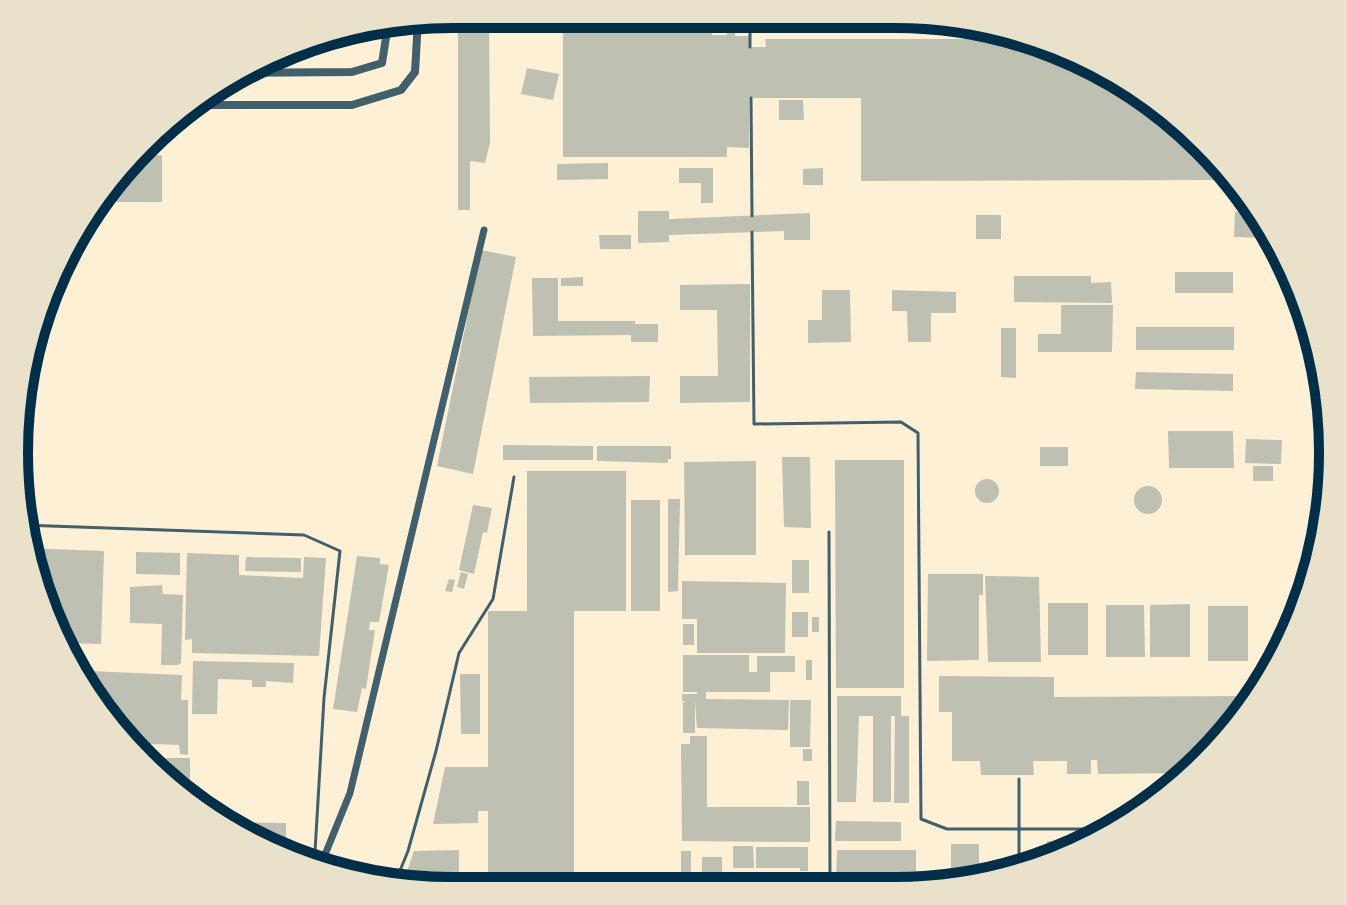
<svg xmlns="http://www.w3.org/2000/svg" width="1347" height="905" font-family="Arial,sans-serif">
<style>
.building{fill:#bec0b2}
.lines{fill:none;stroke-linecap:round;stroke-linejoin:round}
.service{stroke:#3f606c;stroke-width:3}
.minor{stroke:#3f606c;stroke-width:7}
.tertiary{stroke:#3f606c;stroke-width:8}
.rim{fill:none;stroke:#003049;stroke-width:10}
</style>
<rect width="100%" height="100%" fill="#fdf0d5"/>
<path class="building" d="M458,14L489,15L490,143L485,163L470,161V210H458Z
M563,24H712V35H727V24H735V36H749V47H766L765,39H1028L1089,59L1204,142L1230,180L861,181V98H749V148L727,147V157H563Z
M527,68L559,74L553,100L521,94Z
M779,100H803L804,120H779Z
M138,155H162V202H95L105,185Z
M608,163V179L557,180V164Z
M679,168H713V203H701V183H679Z
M823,168V185H803V169Z
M638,211H669V219L810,213V240H784V231L669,235V242L638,243Z
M1235,212H1251L1268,238L1234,237Z
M976,215H1001V239H976Z
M599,235H631V249H600Z
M481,250L516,257L473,474L437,466Z
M1175,272H1233V293H1175Z
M1014,276H1091V283L1111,282L1112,303L1014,302Z
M583,277V286H561V278Z
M532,278H558V321H635V324H658V342H631V335L533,336Z
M750,284V402L680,403V376H718L717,310H680V285Z
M822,290H850L851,342L808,343V320H822Z
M892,290L956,292V313H931V342H908L907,311H892Z
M1061,305H1113L1112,352H1038V334H1061Z
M1136,327H1234V350H1136Z
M1001,328H1016V378L1001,377Z
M1136,372L1233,374V391L1135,389Z
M650,376L649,402L530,403L529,377Z
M1168,431H1233L1234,468H1169Z
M1246,439L1282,440L1281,464L1245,463Z
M503,445L593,446V460H503Z
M597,446H671V459H668V463L597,461Z
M1040,447H1068V466H1040Z
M782,457H810L811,528L784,527Z
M835,460H904V688H836Z
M756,461V555H685L684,462Z
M1253,466H1273V481H1253Z
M527,471H626V611H574V886L488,885V811H478V823L433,824L445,767H488V611H527Z
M975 491a12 12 0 1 1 24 0a12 12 0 1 1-24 0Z
M1134 500a14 14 0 1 1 28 0a14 14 0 1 1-28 0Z
M668,499H680L678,591L668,592Z
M631,500H660V611H631Z
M473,505L492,508L487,533L483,532L474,574L459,570Z
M26,548L104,551L101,644L62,643Z
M136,552L180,553V575L136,574Z
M187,553L239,555V575L303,578L304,557L326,558L319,656L192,653V639L185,640Z
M357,556L380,558V564L389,565L379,622H370L369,630H375L366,689L362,688L357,712L333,709Z
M246,557L301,558V572L245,571Z
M792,560H809V593H792Z
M461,572L468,574L464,589L457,587Z
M928,574H983V595H979V660L927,661Z
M985,576L1039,577L1041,662H988Z
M449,579L455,580L452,592L445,591Z
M682,581L786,583L785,653H697V619H682Z
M162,585L163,594L183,595L181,663L178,665H161L162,624L130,623V587Z
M1048,603H1088V655H1048Z
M1190,604V657H1150V605Z
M1106,605H1144L1145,657H1106Z
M1208,606H1248V661H1208Z
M792,612H808V637H792Z
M812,617H819V632H812Z
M683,624H694V645H683Z
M683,655H749V672H757V656H795V672H770V692H706V699L789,700L788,730L697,728L695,701V733H683V702L688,701H682V694H697V692H683Z
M806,660H812V680H806Z
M193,661L294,663L293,683L266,681V687H252V680L218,679L217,714H192Z
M73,671L86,672L85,688Z
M89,671L182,675L181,700H188V755L180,754L179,745L127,743L88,692Z
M460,674H480V734H461Z
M939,676L1054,677V697L1249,696L1205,762L1188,773L1098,774L1097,760H1091V774H1067V761H1033L1034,775H981L980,761H952V712H939Z
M837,696H901V716H909V803H894L895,716H891V802H873V716H859L856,802H837Z
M790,700H811L810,747H790Z
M690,736H707V807H810V842L682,841L681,744H690Z
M803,749H812V761H803Z
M137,756H148L147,766L143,763Z
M153,758H190V787L175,786L153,770Z
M797,781H809V805H797Z
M836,821L901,822V841H835Z
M232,822L286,823V855L258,846L232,827Z
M1047,841H1087L1063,857L1047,861Z
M951,844H979V874L951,880Z
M733,846H753L754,868H733Z
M756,847H808V871H800V868H756Z
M459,850V884L403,883L414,851Z
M837,850H916V887L836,888Z
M681,851H691V888H681Z
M702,857H722V888H702Z"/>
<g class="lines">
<path class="service" d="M750,19V47
M751,98L752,216
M752,232L754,424L901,422L918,433L921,819L947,829H1106
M1317,429L1322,509
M22,525L304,535L340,551L324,698L315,852
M829,532L830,890
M1019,866V779
M395,883L408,851L436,751L459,653L493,599L514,477"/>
<path class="minor" d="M320,867L350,793L484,230"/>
<path class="tertiary" d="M239,73L352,72L382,63L388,25
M190,105H352L401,90L415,72L418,20"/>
</g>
<path d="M0 0H1347V905H0ZM452 28H895A424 424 0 0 1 1319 452V453A424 424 0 0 1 895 877H452A424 424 0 0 1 28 453V452A424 424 0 0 1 452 28Z" fill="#e9e1ca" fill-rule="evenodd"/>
<path class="rim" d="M452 28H895A424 424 0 0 1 1319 452V453A424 424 0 0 1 895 877H452A424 424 0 0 1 28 453V452A424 424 0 0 1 452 28Z"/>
</svg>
